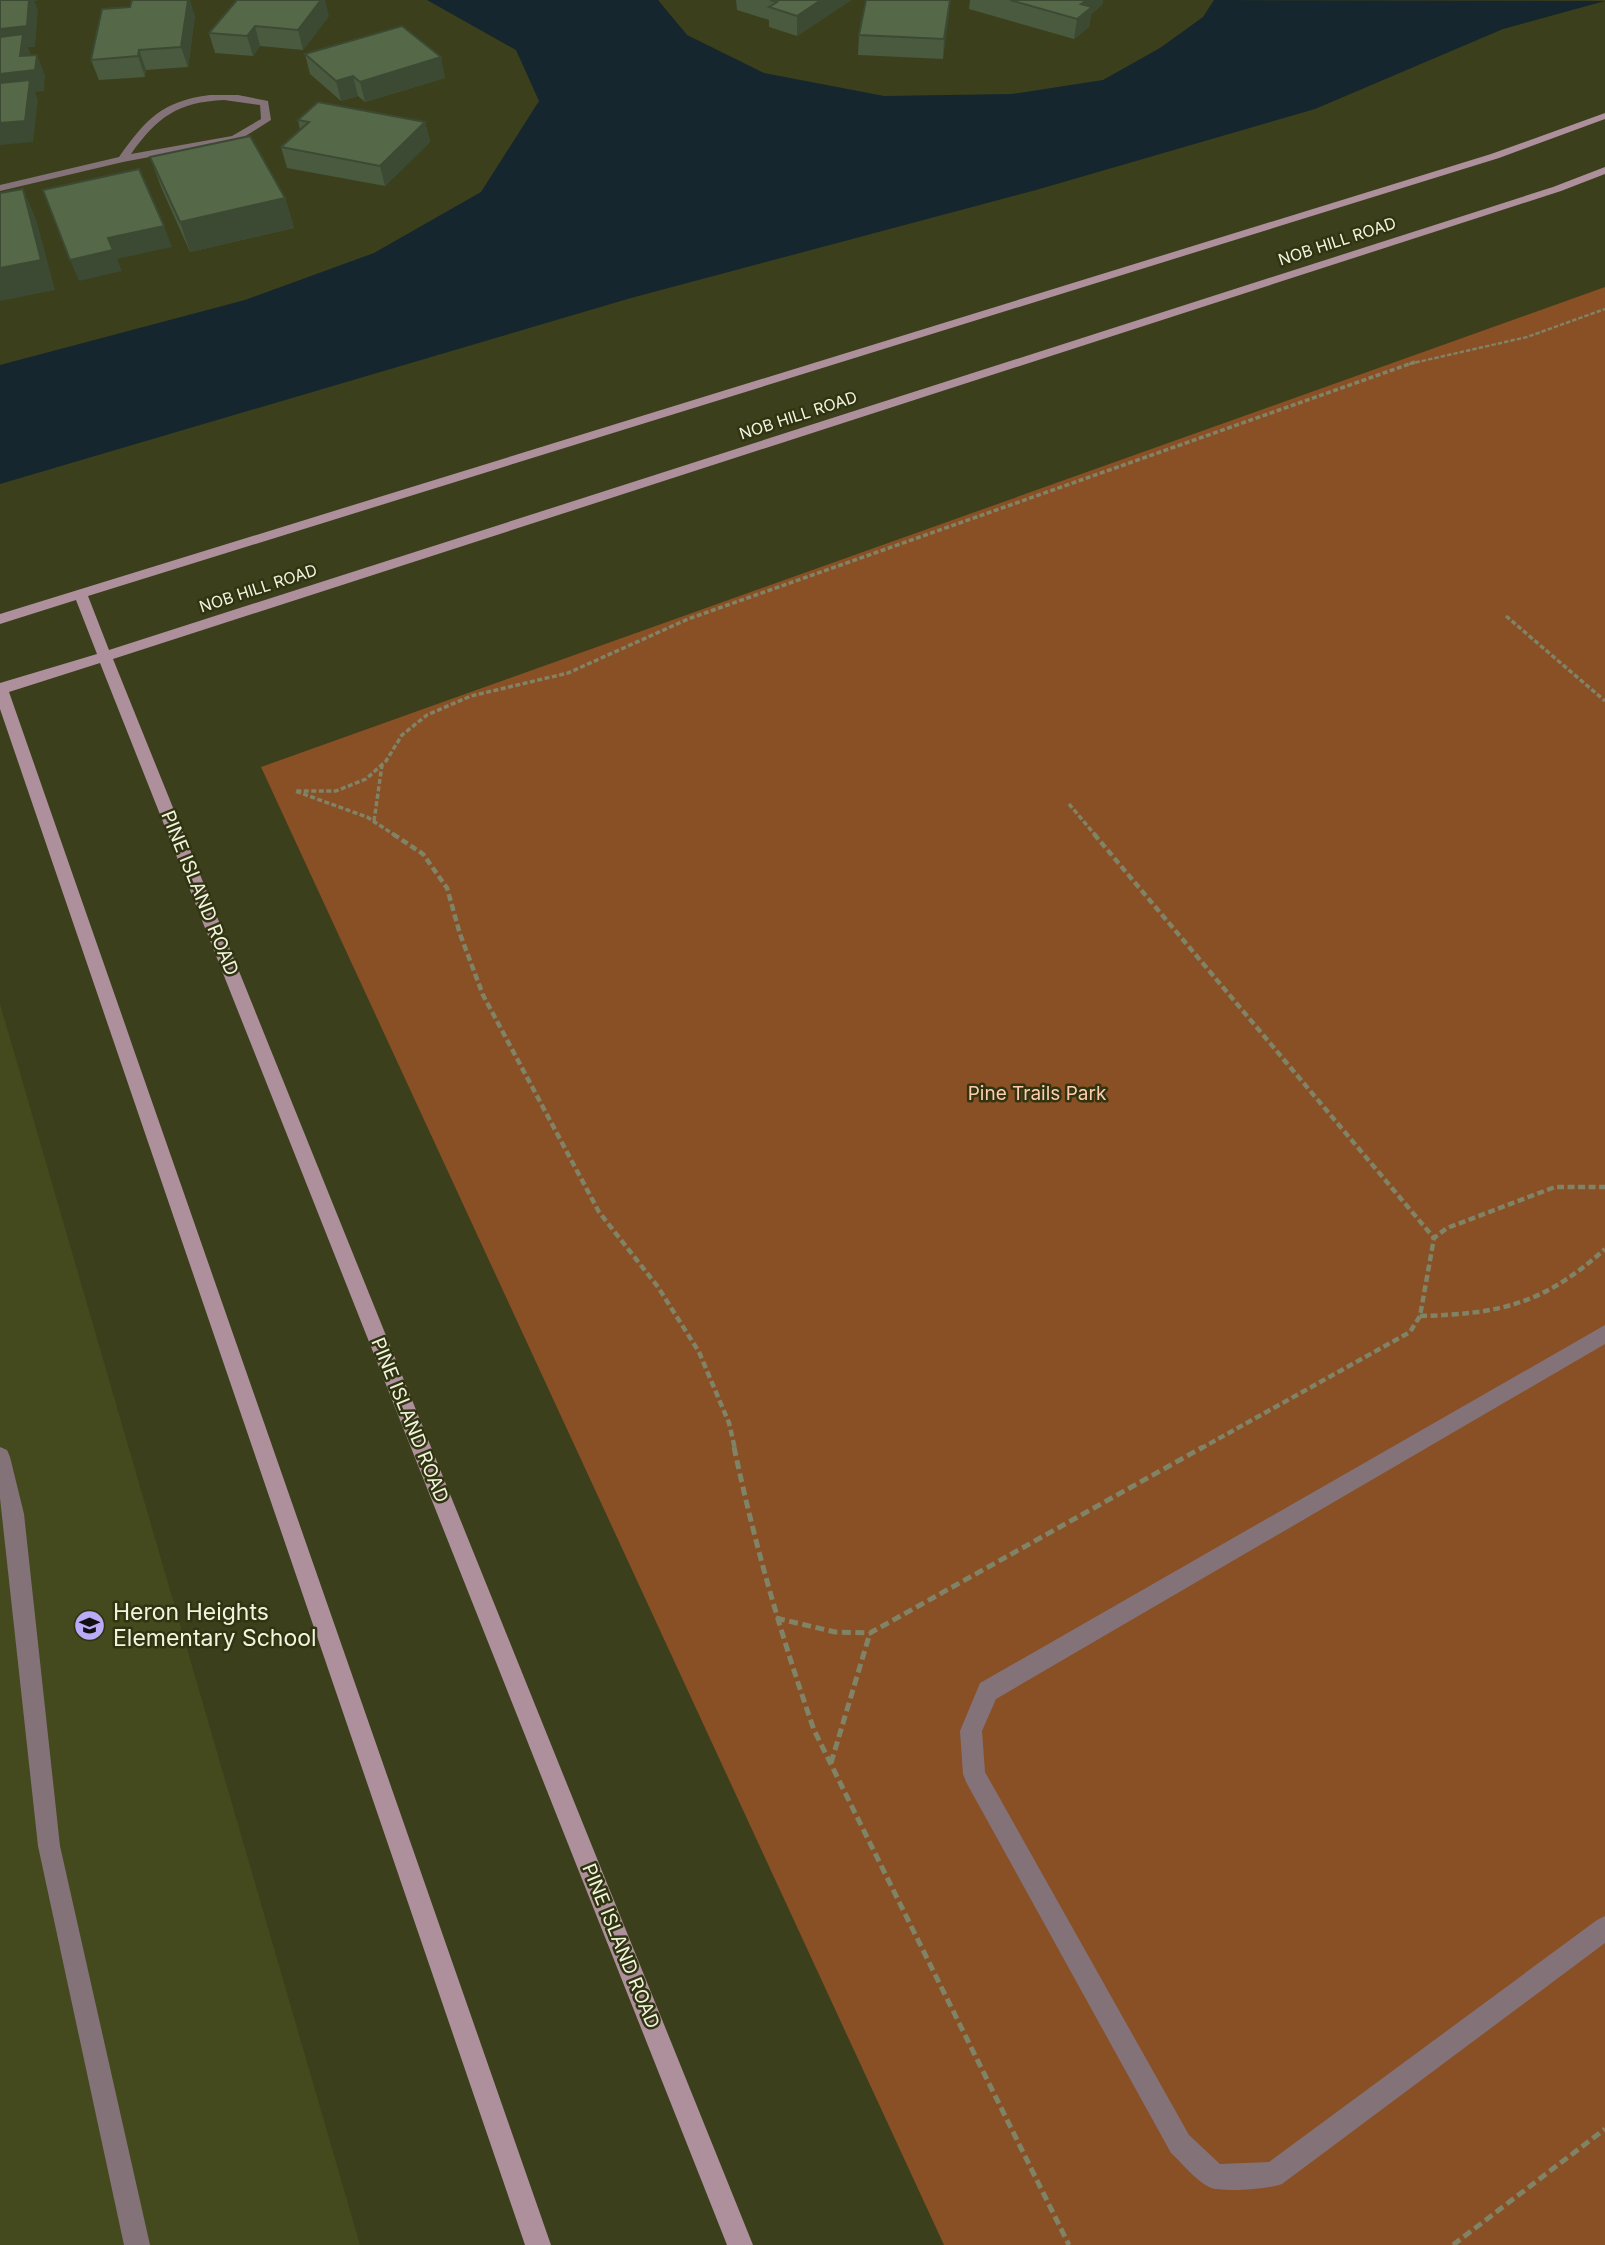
<svg xmlns="http://www.w3.org/2000/svg" width="1605" height="2245" font-family="Inter,sans-serif">
<style>
.built{fill:#454a1e}
.green{fill:#894f25}
.water{fill:#15262f}
.lines{fill:none;stroke-linecap:round;stroke-linejoin:round}
.path-far3{stroke:#808365;stroke-width:2.5;stroke-dasharray:4.5 2;stroke-linecap:butt}
.path-far2{stroke:#808365;stroke-width:3.5;stroke-dasharray:5 2.5;stroke-linecap:butt}
.path-far1{stroke:#808365;stroke-width:4.5;stroke-dasharray:7 3.5;stroke-linecap:butt}
.path{stroke:#808365;stroke-width:5;stroke-dasharray:9 4.5;stroke-linecap:butt}
.service{fill:#847279;fill-rule:evenodd}
.minor{fill:#847279;fill-rule:evenodd}
.secondary{fill:#ad909b;fill-rule:evenodd}
.wall{fill:#495a3f}
.shaded-wall{fill:#3c4a33}
.building{fill:#556949;stroke:#3c4a33;stroke-width:2}
.labels{text-anchor:middle;dominant-baseline:central;stroke-width:5;stroke-linejoin:round;paint-order:stroke}
.far-street-label{font-size:16px;fill:#f1f4df;stroke:#313411}
.street-label{font-size:19px;fill:#f1f4df;stroke:#313411}
.park-label{font-size:19px;fill:#ffcdae;stroke:#313411}
.near-poi-label{font-size:23px;fill:#f1f4df;stroke:#313411;text-anchor:start}
</style>
<rect width="100%" height="100%" fill="#3b3f1b"/>
<path class="built" d="M0,1004L360,2245H0Z"/>
<path class="green" d="M1605,287V2245H944L261,767Z"/>
<path class="water" d="M427,0H658L687,35L764,73L884,96L1012,94L1103,80L1160,48L1203,17L1214,0L1605,1L1503,29L1315,109L1036,190L631,298L0,484V365L245,300L374,253L481,192L539,101L516,50Z"/>
<g class="lines">
<path class="path-far3" d="M1409,364L1527,337L1605,309"/>
<path class="path-far2" d="M1506,616L1605,701
M1069,804L1096,836
M374,821L382,765
M396,836L367,817L295,791H336L366,779L386,761L402,735L427,715L471,696L568,673L688,619L1415,362"/>
<path class="path-far1" d="M393,834L423,854L447,888L460,934L483,995L599,1212L658,1287L699,1352L729,1423L735,1449
M1094,834L1434,1238
M1420,1316C1500,1314 1544,1304 1605,1249
M1200,1449L1410,1332L1420,1316L1434,1238L1447,1228L1555,1187H1605"/>
<path class="path" d="M734,1447C755,1546 781,1635 814,1730L1069,2245
M776,1618L835,1632L870,1633L1203,1447
M831,1763L870,1633
M1453,2245L1605,2129"/>
<path class="service" d="M1605,1325V1344L996,1699L982,1731L985,1772L1189,2135L1220,2164L1269,2162L1597,1920L1605,1916V1943L1282,2184C1269,2189 1221,2193 1209,2187C1195,2180 1183,2164 1171,2153L966,1782L963,1774L960,1731L980,1683Z
M0,1447L7,1450L10,1457L24,1514L60,1846L150,2245H124L38,1846L0,1498Z"/>
<path class="minor" d="M210,95H238L268,101L271,120L239,140L123,162L0,191V185L119,157C146,119 162,101 210,95ZM224,100L260,105L261,119L232,136L131,154C157,117 178,102 224,100Z"/>
<path class="secondary" d="M1605,113V119L1499,158L88,596L109,650L1553,187L1605,167V174L1561,191L113,659L753,2245H727L100,663L9,692L551,2245H525L0,709V683L97,654L76,600L0,624V614L1491,154Z"/>
</g>
<path class="wall" d="M736,0H851L797,36L769,27V20L737,10Z
M950,0L943,59L858,55L859,35L876,1Z
M970,0H1103L1102,5L1091,14L1089,27L1074,39L969,9Z
M195,16L188,67L146,70L145,77L99,80L91,60Z
M329,16L303,50L260,46L253,56L215,53L209,33Z
M305,54L445,78L365,102L358,96L341,101L310,74Z
M298,120L425,122L430,142L385,186L287,168L281,147L300,130Z
M150,157L285,198L294,228L190,252L161,187Z"/>
<path class="shaded-wall" d="M0,0H37V1H34L38,10L35,47H28L31,55L29,71L37,55L45,75L44,91L35,92L38,100L33,142L0,145Z
M188,0H190L195,16L188,67L181,47Z
M321,0H325L329,16L303,50L298,30Z
M821,0H851L797,36V16Z
M950,0L949,15L943,59L944,39Z
M1087,0H1103L1102,5L1091,14L1089,27L1074,39L1077,19L1081,4Z
M255,26L260,46L253,56L247,36Z
M139,50L146,70L145,77L138,56Z
M441,57L445,78L365,102L360,82Z
M353,76L358,96L341,101L336,81Z
M425,122L430,142L385,186L380,166Z
M23,189L36,219L55,290L0,301V268Z
M285,198L294,228L190,252L180,222Z
M164,226L172,247L117,259L122,271L79,281L70,260L108,238Z"/>
<path class="building" d="M0,0H29L27,26L0,29Z
M132,0H188L181,47L139,50L138,56L91,60L102,9L130,7Z
M237,0H321L298,30L255,26L247,36L209,33Z
M770,0H821L797,16L769,7L777,2Z
M866,0H950L944,39L859,35Z
M1010,0H1087L1081,4L1092,7L1077,19Z
M402,26L441,57L360,82L353,76L336,81L305,54Z
M23,34L20,56L37,55L35,70L0,74V37Z
M30,80L25,121L0,123V83Z
M318,102L425,122L380,166L281,147L309,122L298,120Z
M250,136L285,198L180,222L150,157Z
M139,169L164,226L108,238L113,250L70,260L43,190Z
M23,189L41,260L0,268V193Z"/>
<defs>
<symbol id="school-disc" viewBox="-11 -11 22 22"><circle r="9.5" fill="#bbaaf6" stroke="#313411"/><path d="M0-5L7-2L0 1L-7-2ZM-4 1L0 2.5L4 1V4Q0 6-4 4Z" fill="#111"/></symbol>
</defs>
<g fill-rule="evenodd">
<use href="#school-disc" x="72" y="1608" width="35" height="35"/>
</g>
<g class="labels">
<g class="far-street-label">
<text transform="translate(1337 241) rotate(-18)">NOB HILL ROAD</text>
<text transform="translate(798 415) rotate(-18)">NOB HILL ROAD</text>
<text transform="translate(258 588) rotate(-18)">NOB HILL ROAD</text>
</g>
<g class="street-label">
<text transform="translate(200 893) rotate(68)">PINE ISLAND ROAD</text>
<text transform="translate(410 1420) rotate(68)">PINE ISLAND ROAD</text>
<text transform="translate(621 1946) rotate(68)">PINE ISLAND ROAD</text>
</g>
<g class="park-label">
<text x="1037" y="1093">Pine Trails Park</text>
</g>
<g class="near-poi-label">
<text x="113" y="1612">Heron Heights<tspan x="113" dy="26">Elementary School</tspan></text>
</g>
</g>
</svg>
